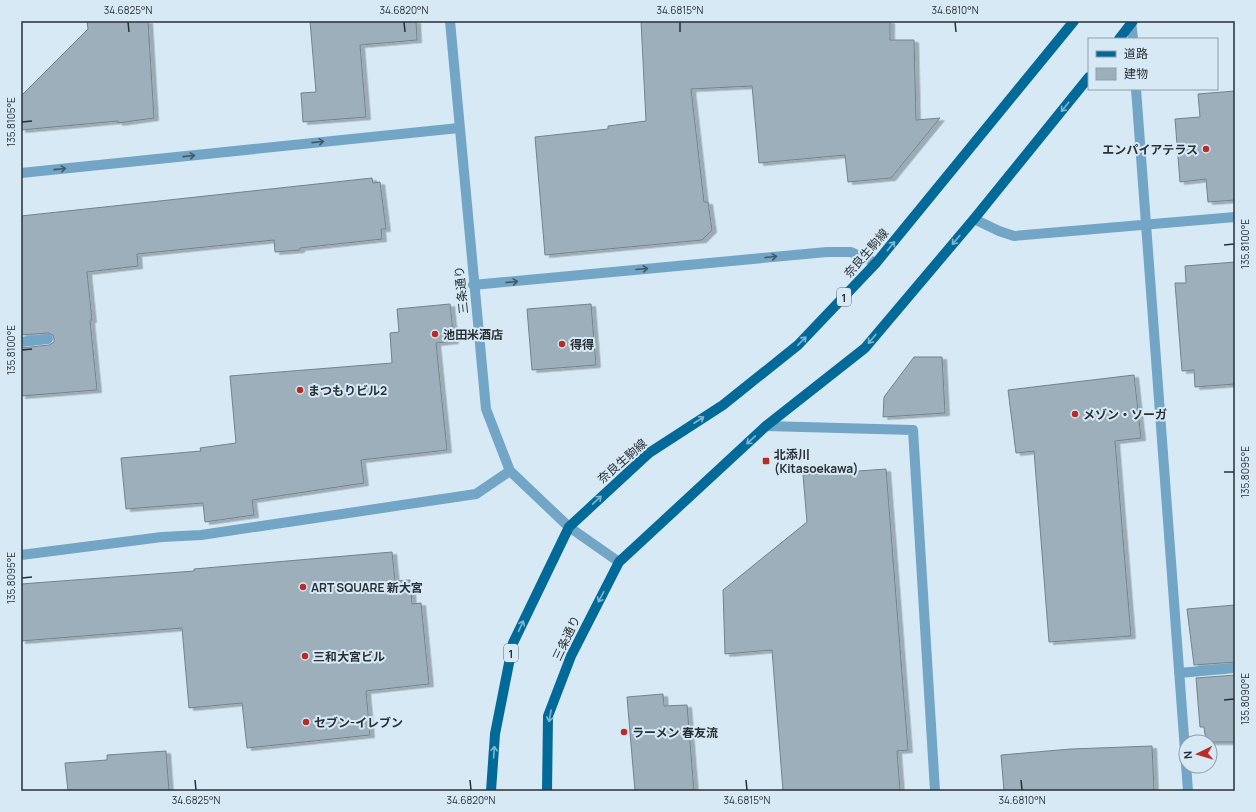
<svg xmlns="http://www.w3.org/2000/svg" width="1256" height="812" font-family="Manrope,'Noto Sans JP',sans-serif">
<style>
.building{fill:#9dafbb;stroke:#72838e;filter:url(#shadow)}
.lines{fill:none;stroke-linecap:round;stroke-linejoin:round}
.minor{stroke:#72a5c6;stroke-width:10}
.major{stroke:#026a99;stroke-width:10}
.oneway{stroke:#81b6d0}
.oneway2{stroke:#435968}
.ticks{fill:none;stroke:#293035;stroke-width:1.5}
.poi-dot{fill:#ba2b26;stroke:#d6e9f5;stroke-width:1.5}
.labels{text-anchor:middle;dominant-baseline:central;stroke-width:4;stroke-linejoin:round;paint-order:stroke}
.shield{fill:#d6e9f5;stroke:#5d686f;stroke-width:1}
.shield-label{font-size:11px;font-weight:bold;fill:#293035}
.poi-label{font-size:12px;font-weight:bold;fill:#293035;stroke:#d6e9f5;text-anchor:start}
.street-label{font-size:12px;fill:#293035;stroke:#d6e9f5}
.neatline{fill:none;stroke:#293035;stroke-width:1.5}
.ticks-label{font-size:10px;text-anchor:middle;fill:#293035}
</style>
<defs>
<filter id="shadow"><feDropShadow dx="4.5" dy="2.5" stdDeviation="0" flood-color="#0004"/></filter>
</defs>
<rect width="100%" height="100%" fill="#d6e9f5"/>
<path class="building" d="M87,21H148L154,118L118,123V121L21,130V96L88,29Z
M310,21H416L417,40L360,45L366,117L303,122L301,93L316,92Z
M641,21H890V40H914L916,120L940,118L891,178L848,182L845,155L759,163L752,86L691,89L704,202H708L712,230L702,240L545,255L535,137L608,129V126L646,121Z
M1235,91V200L1208,202L1206,179L1180,182L1175,119L1200,117L1198,94Z
M372,178L373,183L380,182L386,229H381L382,239L300,248V250L275,252L274,240L137,254L138,266L87,272L92,320H90L97,390L21,396V348L49,345L54,342V339L53,335L48,333L21,335V216Z
M1235,262V384L1195,387L1194,370L1182,371L1175,283H1186L1185,266Z
M450,304L454,341L436,343L447,450L361,460L364,483L252,500L254,515L205,522L203,503L126,509L121,458L201,451L200,448L236,443L230,376L392,363L390,333L399,332L397,309Z
M591,304L596,365L532,370L527,309Z
M914,357H942L945,413L883,417L884,397Z
M1134,375L1141,438L1115,441L1131,636L1049,642L1034,451L1016,453L1008,390Z
M886,469L908,750L897,751L900,791H783L772,650L725,654L723,590L807,522L803,475Z
M392,552L395,581L410,580L412,604L421,603L429,684L366,691L370,735L247,748L242,703L189,708L182,628L21,641V584L194,571V569Z
M1235,605V662L1194,665L1187,609Z
M1235,675V742H1206L1204,727H1200L1196,678Z
M663,694L664,706L687,705L694,791H635L627,697Z
M1152,746L1154,791H1004L1001,755L1071,749Z
M166,751L169,791H68L65,763L107,760V755Z"/>
<g class="lines">
<path class="minor" d="M450,21L486,409L510,471L569,527L619,562
M1131,21L1133,39
M1136,89L1188,791
M21,173L459,128
M974,219L999,231L1014,236L1235,217
M473,285L827,252H851L876,263
M21,342L48,339
M766,426L913,430L935,791
M21,555L162,537L201,535L476,494L510,471
M1179,673L1235,668"/>
<path class="major" d="M1119,39L1133,21
M491,791L495,734L513,643L569,527L649,453L723,405L798,345L876,263L1074,21
M547,791L548,716L571,656L619,562L766,426L865,348L974,219L1089,77"/>
</g>
<defs><path id="oneway-shaft" d="M-6 0H5M1.5-3L5.5 0L1.5 3" fill="none" stroke-width="1.6" stroke-linecap="round" stroke-linejoin="round"/></defs>
<g class="oneway">
<use href="#oneway-shaft" transform="translate(1065 107) rotate(129)"/>
<use href="#oneway-shaft" transform="translate(956 240) rotate(130)"/>
<use href="#oneway-shaft" transform="translate(891 246) rotate(-51)"/>
<use href="#oneway-shaft" transform="translate(872 339) rotate(130)"/>
<use href="#oneway-shaft" transform="translate(802 341) rotate(-46)"/>
<use href="#oneway-shaft" transform="translate(699 420) rotate(-33)"/>
<use href="#oneway-shaft" transform="translate(751 440) rotate(137)"/>
<use href="#oneway-shaft" transform="translate(597 500) rotate(-43)"/>
<use href="#oneway-shaft" transform="translate(601 597) rotate(118)"/>
<use href="#oneway-shaft" transform="translate(521 626) rotate(-65)"/>
<use href="#oneway-shaft" transform="translate(550 716) rotate(101)"/>
<use href="#oneway-shaft" transform="translate(494 752) rotate(-86)"/>
</g>
<g class="oneway2">
<use href="#oneway-shaft" transform="translate(318 142) rotate(-6)"/>
<use href="#oneway-shaft" transform="translate(189 156) rotate(-6)"/>
<use href="#oneway-shaft" transform="translate(60 169) rotate(-6)"/>
<use href="#oneway-shaft" transform="translate(771 257) rotate(-5)"/>
<use href="#oneway-shaft" transform="translate(642 269) rotate(-5)"/>
<use href="#oneway-shaft" transform="translate(512 282) rotate(-5)"/>
</g>
<path class="ticks" d="M128,22L129,32M404,22L405,32M680,22V32M955,22L956,32M22,122L32,121M1224,245L1234,244M22,350L32,349M1224,472H1234M22,578L32,577M1224,700L1234,699M195,780L196,790M470,780L471,790M746,780L747,790M1021,780L1022,790"/>
<g class="poi-dot">
<circle cx="1206" cy="149" r="4"/>
<circle cx="435" cy="334" r="4"/>
<circle cx="562" cy="344" r="4"/>
<circle cx="300" cy="390" r="4"/>
<circle cx="1075" cy="414" r="4"/>
<rect x="762" y="457" width="8" height="8" rx="2"/>
<circle cx="303" cy="587" r="4"/>
<circle cx="305" cy="656" r="4"/>
<circle cx="306" cy="722" r="4"/>
<circle cx="624" cy="732" r="4"/>
</g>
<g class="labels">
<g class="shield">
<rect x="837" y="288" width="14" height="18" rx="3"/>
<rect x="504" y="644" width="14" height="18" rx="3"/>
</g>
<g class="shield-label">
<text x="844" y="297">1</text>
<text x="511" y="653">1</text>
</g>
<g class="poi-label">
<text x="1198" y="149" text-anchor="end">エンパイアテラス</text>
<text x="443" y="334">池田米酒店</text>
<text x="570" y="344">得得</text>
<text x="308" y="390">まつもりビル2</text>
<text x="1083" y="414">メゾン・ソーガ</text>
<text x="774" y="454">北添川<tspan x="774" dy="14">(Kitasoekawa)</tspan></text>
<text x="311" y="587">ART SQUARE 新大宮</text>
<text x="313" y="656">三和大宮ビル</text>
<text x="314" y="722">セブン-イレブン</text>
<text x="632" y="732">ラーメン 春友流</text>
</g>
<g class="street-label">
<text transform="translate(866 253) rotate(-49)">奈良生駒線</text>
<text transform="translate(461 290) rotate(-96)">三条通り</text>
<text transform="translate(622 461) rotate(-41)">奈良生駒線</text>
<text transform="translate(566 638) rotate(-65)">三条通り</text>
</g>
</g>
<rect width="1256" height="812" fill="none" stroke="#d6e9f5" stroke-width="44"/>
<rect x="1088" y="38" width="130" height="52" fill="#d6e9f5" stroke="#919fa8"/>
<rect x="1096" y="51" width="20" height="6" fill="#026a99" stroke="#919fa8"/>
<text x="1124" y="58" font-size="12" fill="#293035">道路</text>
<rect x="1096" y="68" width="20" height="12" fill="#9dafbb" stroke="#919fa8"/>
<text x="1124" y="78" font-size="12" fill="#293035">建物</text>
<g transform="translate(1198 754) rotate(265)"><circle r="19" fill="#d6e9f5" stroke="#919fa8"/>
<path d="M0-3L7 15L0 10L-7 15Z" fill="#ba2b26"/>
<text y="-6" font-size="11" font-weight="bold" text-anchor="middle" fill="#293035">N</text>
</g>
<rect x="22" y="22" width="1212" height="768" class="neatline"/>
<g class="ticks-label">
<text x="128" y="14">34.6825°N</text>
<text x="404" y="14">34.6820°N</text>
<text x="680" y="14">34.6815°N</text>
<text x="955" y="14">34.6810°N</text>
<text transform="translate(11 122) rotate(-90)" y="4">135.8105°E</text>
<text transform="translate(1245 244) rotate(-90)" y="4">135.8100°E</text>
<text transform="translate(11 350) rotate(-90)" y="4">135.8100°E</text>
<text transform="translate(1245 472) rotate(-90)" y="4">135.8095°E</text>
<text transform="translate(11 578) rotate(-90)" y="4">135.8095°E</text>
<text transform="translate(1245 699) rotate(-90)" y="4">135.8090°E</text>
<text x="196" y="804">34.6825°N</text>
<text x="471" y="804">34.6820°N</text>
<text x="747" y="804">34.6815°N</text>
<text x="1022" y="804">34.6810°N</text>
</g>
</svg>
